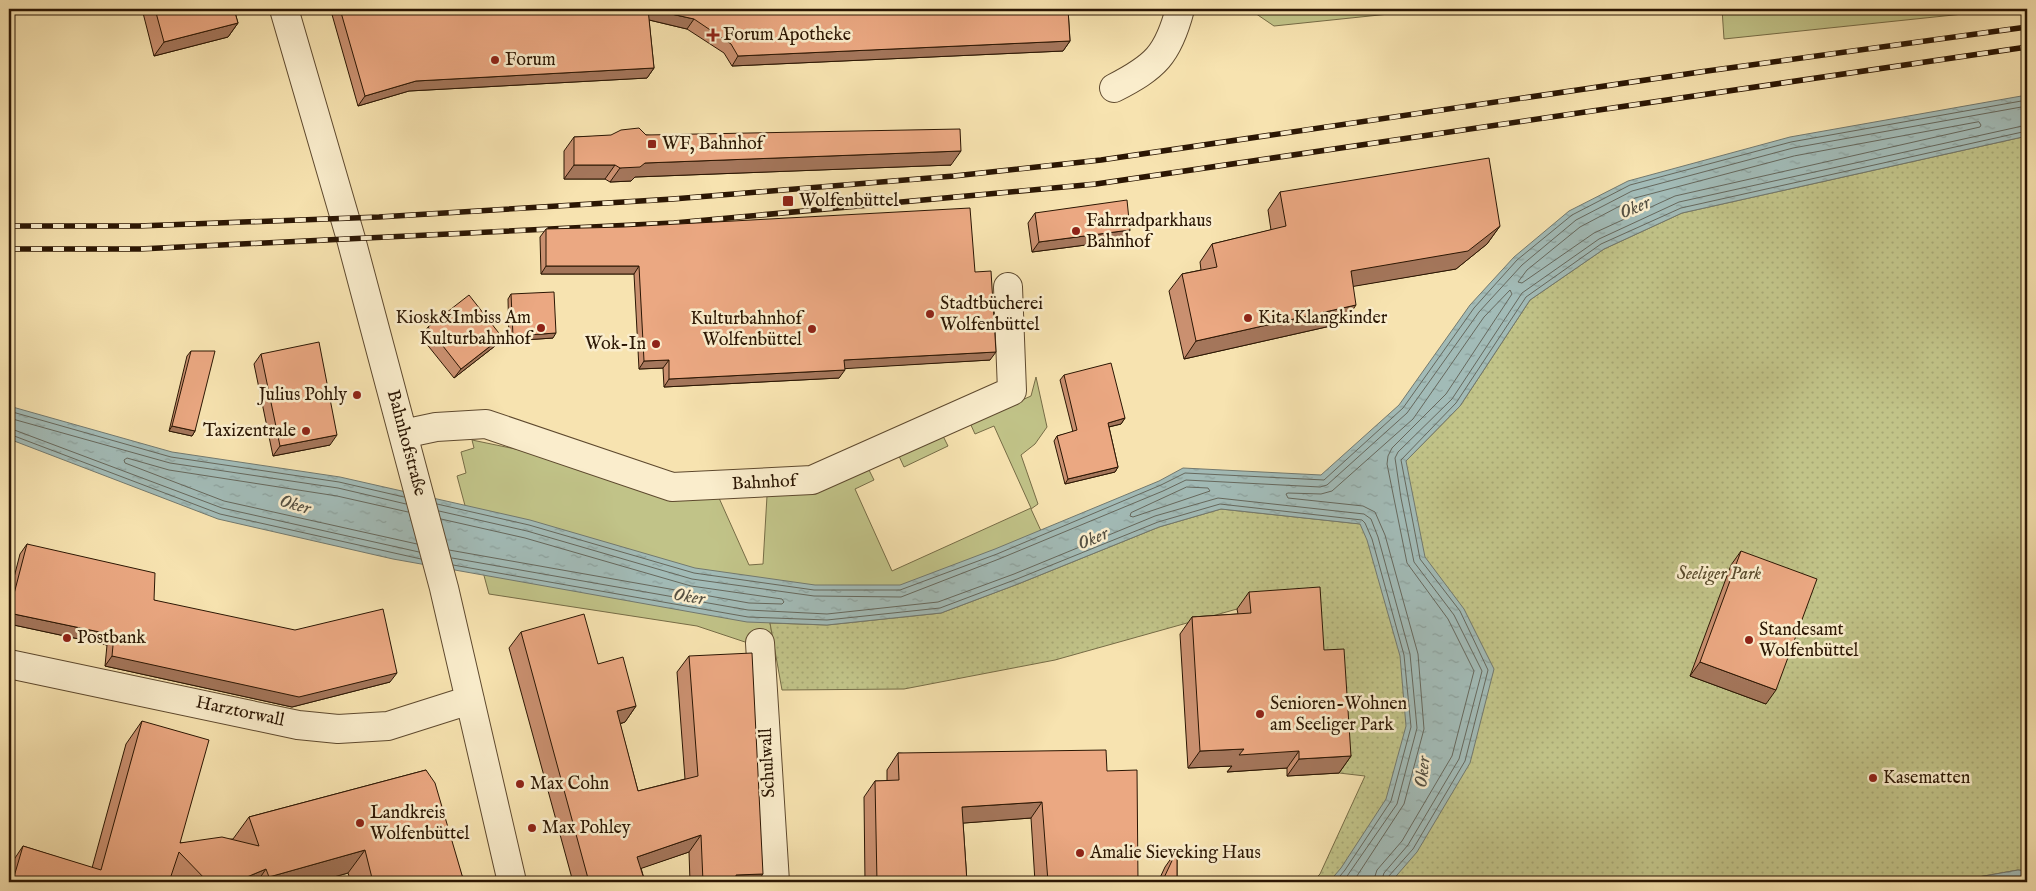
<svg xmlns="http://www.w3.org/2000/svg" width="2036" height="891" font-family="'IM FELL English',serif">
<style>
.green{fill:#c1c388;stroke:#766c46}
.park{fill:url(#park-dots);stroke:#766c46}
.water{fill:url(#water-ripples);stroke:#72796f}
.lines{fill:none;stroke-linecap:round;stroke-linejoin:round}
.shore{stroke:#66685d;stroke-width:1}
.minor-casing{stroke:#5e492e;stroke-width:30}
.minor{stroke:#faedcc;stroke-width:28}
.rail-casing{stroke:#2b1603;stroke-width:5.5}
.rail{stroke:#faedcc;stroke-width:4;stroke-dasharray:11;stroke-linecap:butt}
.wall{fill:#ca9070;stroke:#2b1603}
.shaded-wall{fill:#a4765b;stroke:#2b1603}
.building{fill:#eba882;stroke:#2b1603}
.poi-dot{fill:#8f2418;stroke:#faedcc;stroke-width:2}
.labels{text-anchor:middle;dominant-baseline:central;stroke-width:5;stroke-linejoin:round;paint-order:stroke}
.poi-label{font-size:18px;fill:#2b1603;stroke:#faedcc;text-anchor:start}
.street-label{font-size:18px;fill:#2b1603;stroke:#faedcc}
.park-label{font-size:18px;font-style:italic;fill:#584a2b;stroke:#faedcc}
.water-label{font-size:19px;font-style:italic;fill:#555042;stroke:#faedcc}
</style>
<defs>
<pattern id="park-dots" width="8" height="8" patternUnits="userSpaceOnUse" patternTransform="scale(1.25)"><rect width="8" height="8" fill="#c1c388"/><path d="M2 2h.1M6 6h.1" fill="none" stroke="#a6a774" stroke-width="1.8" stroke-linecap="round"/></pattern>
<pattern id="water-ripples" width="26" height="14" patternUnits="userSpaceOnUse" patternTransform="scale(1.25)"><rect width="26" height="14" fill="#a2bbb7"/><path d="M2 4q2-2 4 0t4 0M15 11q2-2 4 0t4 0" fill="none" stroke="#8ca09c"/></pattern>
</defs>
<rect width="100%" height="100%" fill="#f7e3b0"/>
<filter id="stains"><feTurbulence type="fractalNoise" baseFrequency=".004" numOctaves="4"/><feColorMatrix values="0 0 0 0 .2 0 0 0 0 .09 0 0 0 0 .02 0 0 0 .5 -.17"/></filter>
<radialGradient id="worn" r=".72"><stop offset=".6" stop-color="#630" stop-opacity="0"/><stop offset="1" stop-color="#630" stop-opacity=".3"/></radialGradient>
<path class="green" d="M1249,9H1437L1274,26Z
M1722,9H2011L1724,39Z
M1036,377L1047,427L1035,444L1021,455L1038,504L1031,509L1053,557L770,623L774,644L748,643L697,626L489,594L457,476L466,473L461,452L474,448L472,440L525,451L670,501L719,498L749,565L763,564L767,496L812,493L868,468L874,480L855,489L892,571L1031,508L994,426L975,434L970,423L1031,396Z
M942,434L948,446L904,467L898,454Z"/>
<path class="park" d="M2027,136V871L2018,870L1950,882H1312L1320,874L1365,776L1339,773L1333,666L1237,609L1055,660L904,689L782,690L770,623L827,625L941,613L1018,584L1159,527L1221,509L1361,524L1406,461L1460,406L1530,300L1604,249L1682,213Z"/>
<path class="water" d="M2027,95V136L1682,213L1604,249L1530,300L1460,406L1406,461L1425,557L1464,609L1494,669L1470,763L1417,852L1391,882H1329L1341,868L1386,799L1406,726L1400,656L1367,540L1360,524L1221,509L1159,527L1018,584L941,613L827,625L747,622L393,559L218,519L9,439V406L172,452L340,477L530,520L695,568L815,585H900L995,549L1159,481L1183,468L1321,475L1399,405L1470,305L1514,257L1569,211L1628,181L1790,137Z
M2018,870L2027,871V882H1950Z"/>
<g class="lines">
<path class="shore" d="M1979,122L1981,125L1980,127L1675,196L1594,233L1522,283L1518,282L1527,270L1580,227L1635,198L1794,156Z
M9,411L171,457L339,482L404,497
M9,418L170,463L338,488L406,504
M9,428L222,508L419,552
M9,434L220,514L421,559
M1187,487L1208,488L1210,491L1133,517L1130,516L1131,513Z
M437,504L529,525L694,573L814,590H900L997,554L1161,485L1185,473L1324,480L1403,408L1474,308L1517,260L1572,215L1630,185L1791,142L2027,100
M439,511L527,531L692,579L814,596L901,597L999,559L1163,491L1186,480L1320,487L1327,485L1407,413L1479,312L1522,265L1576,220L1632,191L1793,148L2027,106
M408,512L337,496L169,470L127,458L124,460L125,463L224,501L417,544
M441,519L525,538L691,586L782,599L784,602L782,604L749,603L449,550
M452,558L748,610L827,614L938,602L1014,574L1155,516L1218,498L1364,514L1371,519L1378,537L1410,654L1417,728L1397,804L1343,882
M453,565L748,617L827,620L940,608L1017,579L1158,522L1220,504L1362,520L1365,523L1372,539L1404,655L1411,727L1391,801L1345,870L1335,882
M1353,882L1404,804L1424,729L1418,654L1385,535L1375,512L1363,506L1288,498L1286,494L1288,493L1321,494L1332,491L1413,419L1484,317L1510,290L1512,294L1446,394L1392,448L1388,456L1387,464L1407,563L1448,619L1474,671L1452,756L1402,841L1377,870L1373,882
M1381,882L1384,873L1408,845L1459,759L1482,671L1454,615L1414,562L1401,498L1395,458L1398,452L1452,399L1522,293L1599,239L1679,202L2027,125
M1387,882L1388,877L1413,849L1465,761L1488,670L1460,611L1420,559L1401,460L1456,403L1526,297L1601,244L1681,208L2027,131"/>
<defs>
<path id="minor" d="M284,9L351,239L444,588L512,882
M1114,88C1155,67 1168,55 1180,9
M403,434L436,427L486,424L672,487L812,480L1012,391L1008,287
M760,643L775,882
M9,664L298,725L338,729L388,726L470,700"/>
</defs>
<use href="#minor" class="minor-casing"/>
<use href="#minor" class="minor"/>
<defs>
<path id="rail" d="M9,226H139L379,217L673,199L954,176L1101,160L1707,71L2027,27
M9,249H140L674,223L1096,184L2027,47"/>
</defs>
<use href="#rail" class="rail-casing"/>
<use href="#rail" class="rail"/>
</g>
<path class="wall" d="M142,9H234L238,23L228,37L154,56Z
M333,9H1068L1070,41L1063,51L732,66L724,53L687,29L649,20L654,68L647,78L409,91L358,106L331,11Z
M646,135L951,165L635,177L631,181L610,182L605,179H564V151L574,137Z
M1280,192L1500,226L1487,244L1456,269L1353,286L1344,323L1184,359L1169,291L1182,274L1201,270L1200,262L1212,244L1271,230L1268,210Z
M1035,213L1130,230L1124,240L1032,252L1028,223Z
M546,229L975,272L990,360L845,368L839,378L664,387L663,368L639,369L634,274H541L540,237Z
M511,294L553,338L509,341L508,299Z
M428,327L502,337L495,346L454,378L421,337Z
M191,351L195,431L192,436L169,431L187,356Z
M261,354L330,445L273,456L254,364Z
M1064,375L1125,418L1121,424L1109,427L1118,467L1115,472L1065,484L1054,441L1057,436L1073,432L1060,380Z
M27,544L154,600L390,682L292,707L105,666L107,645L9,624V597L20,554Z
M1741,551L1766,704L1690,676L1731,565Z
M1249,592L1324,650L1351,756L1339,773L1287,776V768L1227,772L1232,766L1188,768L1180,634L1192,617L1238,614L1237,609Z
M521,632L598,664L636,706L625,722L620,724L638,791L685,779L677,672L689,656L757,882H690L689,852L641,868L645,882H573L509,648Z
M142,721L180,843L233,839L249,817L426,770L464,882H351L348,873L316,882H9V867L23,846L92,868L126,744Z
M898,753L1107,771L1138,882H1035L1031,818L963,823L967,882H865L864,797L875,781H887V770Z
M1177,850V882H1158L1165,867Z"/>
<path class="shaded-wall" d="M648,9L694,19L687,29L641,18Z
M238,23L228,37L154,56L164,42Z
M1070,41L1063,51L732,66L738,56Z
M654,68L647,78L409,91L358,106L365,96L416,81Z
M961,151L951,165L635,177L631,181L610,182L620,168L645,163Z
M574,165H615L605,179H564Z
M1500,226L1487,244L1456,269L1338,289L1351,271Z
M1130,230L1124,240L1032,252L1039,242Z
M546,266H639L634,274H541Z
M1356,305L1344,323L1184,359L1196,341Z
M556,333L553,338L509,341L513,336Z
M502,337L495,346L454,378L461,369Z
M996,352L990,360L839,369L844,360Z
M669,360L663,368L639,369L644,361Z
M845,370L839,378L664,387L669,379Z
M1125,418L1121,424L1104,428L1108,423Z
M172,426L195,431L192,436L169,431Z
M337,435L330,445L273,456L280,446Z
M1118,467L1115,472L1065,484L1068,479Z
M9,613L114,635L107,645L9,624Z
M112,656L397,673L390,682L292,707L105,666Z
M1700,662L1776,690L1766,704L1690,676Z
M636,706L625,722L605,728L617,711Z
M1244,749L1299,751L1287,768L1227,772L1232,766L1188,768L1200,751Z
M1351,756L1339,773L1287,776L1299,759Z
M1042,802L1031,818L951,824L962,807Z
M701,835L689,852L625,874L637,857Z
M365,850L348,873L316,882H265L269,877Z
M266,869L257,882H235Z
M763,874L757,882H731L736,875Z"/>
<path class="building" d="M155,9H234L238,23L164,42Z
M340,9H648L654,68L416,81L365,96Z
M649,9H1068L1070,41L738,56L731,44L694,19Z
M639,128L646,135L960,129L961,151L645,163L640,167L620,168L615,165H574V137L611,135L621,130Z
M1489,158L1500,226L1468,251L1351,271L1356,305L1196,341L1182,274L1217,267L1212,244L1286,226L1280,192Z
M1127,200L1130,230L1039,242L1035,213Z
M970,208L975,272L991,271L996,352L844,360L845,370L669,379V360L644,361L639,266H546V229L624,227Z
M554,292L556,333L513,336L511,294Z
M469,295L502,337L461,369L428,327Z
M319,342L337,435L280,446L261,354Z
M191,351H215L195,431L172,426Z
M1111,363L1125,418L1108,423L1118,467L1068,479L1057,436L1077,430L1064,375Z
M27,544L155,573L154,600L295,630L383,609L397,673L299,697L112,656L114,635L9,613Z
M1741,551L1817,579L1776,690L1700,662Z
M1320,587L1324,650L1344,649L1351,756L1299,759V751L1239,755L1244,749L1200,751L1192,617L1251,613L1249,592Z
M584,614L598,664L623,657L636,706L617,711L638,791L698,776L689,656L752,653L763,874L736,875V882H703L701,835L637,857L645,882H589L521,632Z
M9,717L12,718L9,733Z
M142,721L209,740L180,843L222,837L259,846L249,817L426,770L435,783L464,882H373L365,850L269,877L266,869L235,882H208L179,852L169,882H21L13,880L23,846L101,870Z
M1106,750L1107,771L1137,770L1138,882H1048L1042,802L962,807L967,882H877L875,781L899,780L898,753Z
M1177,850V882H1162Z"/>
<g class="poi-dot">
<path d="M710.5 27.5h5v5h5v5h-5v5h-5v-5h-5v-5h5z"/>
<circle cx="495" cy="60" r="5"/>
<rect x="647" y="139" width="10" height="10" rx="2.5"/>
<rect x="782" y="195" width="12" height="12" rx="2.5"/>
<circle cx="1076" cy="231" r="5"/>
<circle cx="930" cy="314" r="5"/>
<circle cx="1248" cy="318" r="5"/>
<circle cx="541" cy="328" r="5"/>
<circle cx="812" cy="329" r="5"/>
<circle cx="656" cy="344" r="5"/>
<circle cx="357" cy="395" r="5"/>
<circle cx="306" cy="431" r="5"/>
<circle cx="67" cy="638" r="5"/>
<circle cx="1749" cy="640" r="5"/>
<circle cx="1260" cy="714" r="5"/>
<circle cx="1873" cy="778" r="5"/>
<circle cx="520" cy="784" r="5"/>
<circle cx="360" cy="823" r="5"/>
<circle cx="532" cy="828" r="5"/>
<circle cx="1080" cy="853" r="5"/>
</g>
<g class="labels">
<g class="poi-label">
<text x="723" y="35">Forum Apotheke</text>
<text x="505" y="60">Forum</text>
<text x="662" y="144">WF, Bahnhof</text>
<text x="799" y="201">Wolfenbüttel</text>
<text x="1086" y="221">Fahrradparkhaus<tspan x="1086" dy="21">Bahnhof</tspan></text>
<text x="940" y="304">Stadtbücherei<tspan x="940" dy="21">Wolfenbüttel</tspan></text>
<text x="531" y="318" text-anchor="end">Kiosk&amp;Imbiss Am<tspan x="531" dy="21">Kulturbahnhof</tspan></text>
<text x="1258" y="318">Kita Klangkinder</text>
<text x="802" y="319" text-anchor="end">Kulturbahnhof<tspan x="802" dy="21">Wolfenbüttel</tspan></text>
<text x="646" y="344" text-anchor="end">Wok-In</text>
<text x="347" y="395" text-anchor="end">Julius Pohly</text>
<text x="296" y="431" text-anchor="end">Taxizentrale</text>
<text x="1759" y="630">Standesamt<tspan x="1759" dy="21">Wolfenbüttel</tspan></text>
<text x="77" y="638">Postbank</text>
<text x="1270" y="704">Senioren-Wohnen<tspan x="1270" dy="21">am Seeliger Park</tspan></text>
<text x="1883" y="778">Kasematten</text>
<text x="530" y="784">Max Cohn</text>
<text x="370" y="813">Landkreis<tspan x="370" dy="21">Wolfenbüttel</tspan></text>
<text x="542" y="828">Max Pohley</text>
<text x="1090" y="853">Amalie Sieveking Haus</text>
</g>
<g class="street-label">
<text transform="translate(406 443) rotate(75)">Bahnhofstraße</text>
<text transform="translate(764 483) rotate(-3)">Bahnhof</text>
<text transform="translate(240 712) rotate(12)">Harztorwall</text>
<text transform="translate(768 763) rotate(-93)">Schulwall</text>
</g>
<g class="park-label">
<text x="1719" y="574">Seeliger Park</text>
</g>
<g class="water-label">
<text transform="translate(1635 208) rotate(-23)">Oker</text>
<text transform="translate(295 505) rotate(16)">Oker</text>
<text transform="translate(1093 539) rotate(-23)">Oker</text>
<text transform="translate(689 597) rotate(9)">Oker</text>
<text transform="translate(1423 772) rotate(-84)">Oker</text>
</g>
</g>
<rect width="2036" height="891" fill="none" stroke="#f7e3b0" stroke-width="30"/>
<rect x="10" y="10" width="2016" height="871" fill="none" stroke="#2b1603" stroke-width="2.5"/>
<rect x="15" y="15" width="2006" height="861" fill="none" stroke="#2b1603"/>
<rect width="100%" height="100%" filter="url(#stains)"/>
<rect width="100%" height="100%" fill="url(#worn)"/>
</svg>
